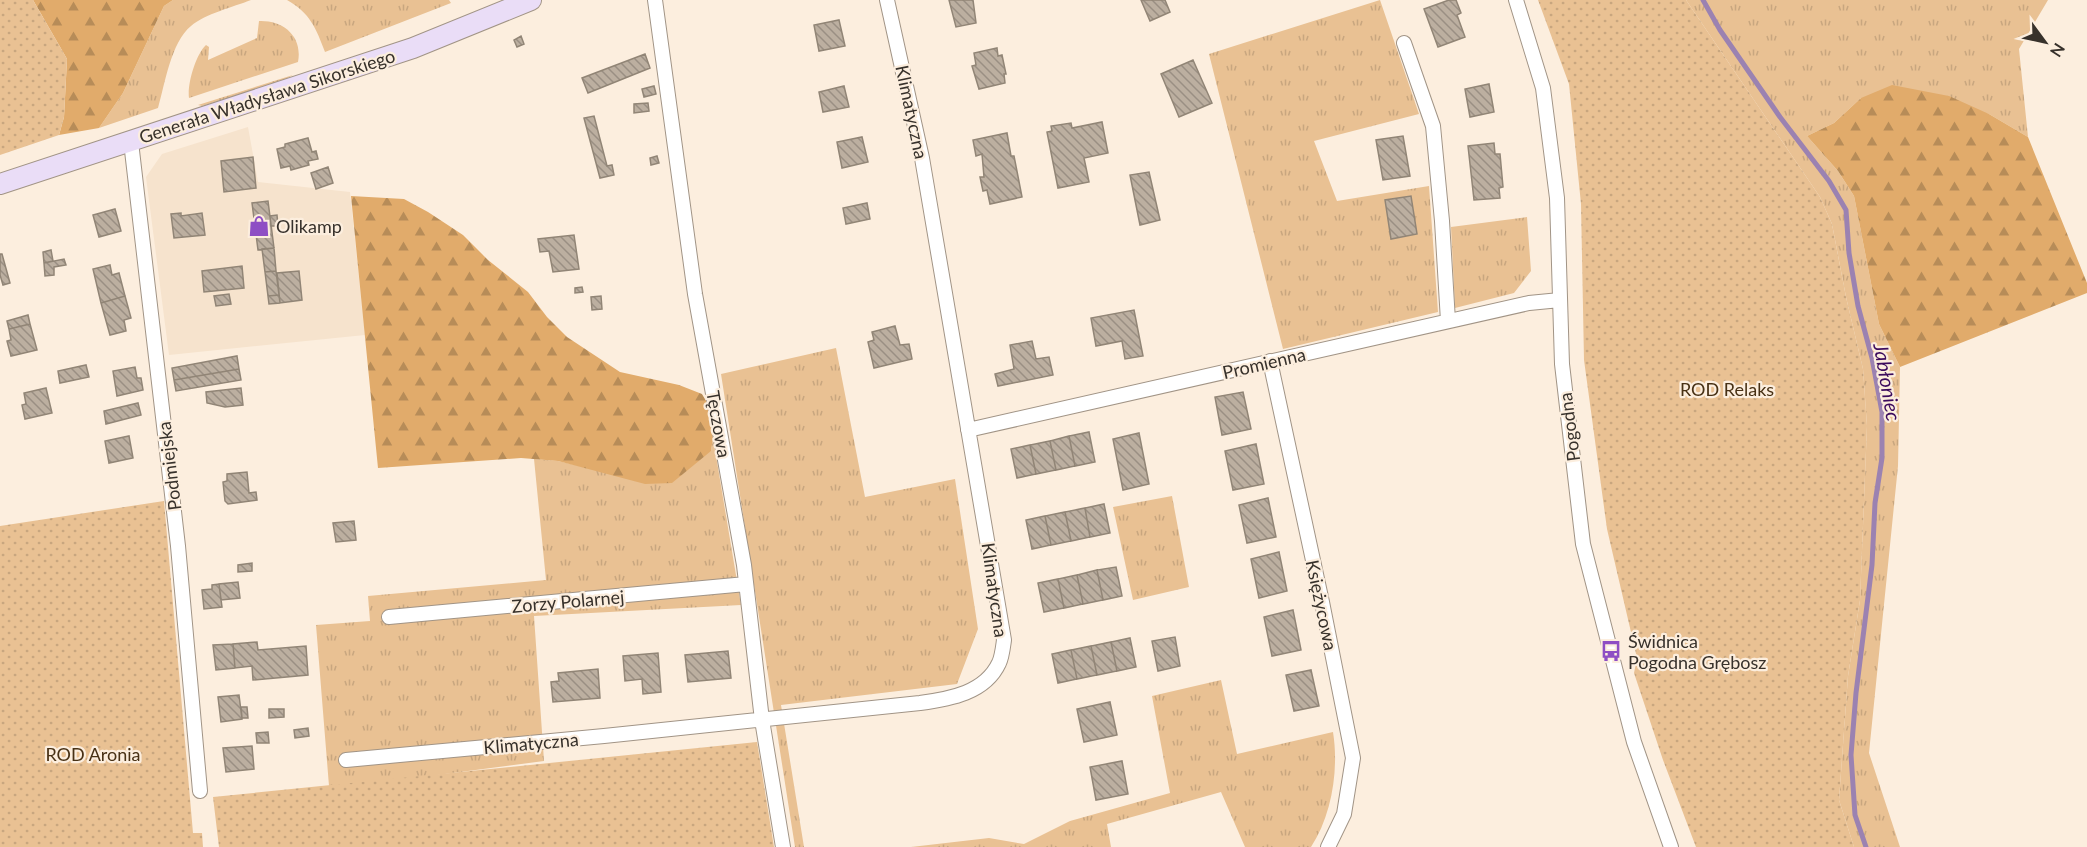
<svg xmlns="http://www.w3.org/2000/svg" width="2087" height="847" font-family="Lato,sans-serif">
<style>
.built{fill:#f6e3cd}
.grass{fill:url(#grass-tufts)}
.forest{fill:url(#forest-firs)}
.garden{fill:url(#garden-dots)}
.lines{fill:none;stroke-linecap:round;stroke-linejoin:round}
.stream{stroke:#9b82b1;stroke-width:5}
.building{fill:url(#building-back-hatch);stroke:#918576;stroke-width:1.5}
.street-casing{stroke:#a19486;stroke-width:16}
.secondary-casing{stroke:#a19486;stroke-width:22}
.street{stroke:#fff;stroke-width:14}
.secondary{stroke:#eaddf7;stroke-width:20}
.labels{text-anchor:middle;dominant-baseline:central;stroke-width:4.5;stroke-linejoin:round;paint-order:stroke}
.street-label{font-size:18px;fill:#37312b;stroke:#fceede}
.poi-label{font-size:18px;fill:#37312b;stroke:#fceede;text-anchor:start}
.park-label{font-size:18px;fill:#483115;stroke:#fceede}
.water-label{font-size:20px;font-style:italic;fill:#3c0b5d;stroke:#fceede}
</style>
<defs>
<pattern id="grass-tufts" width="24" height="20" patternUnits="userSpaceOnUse" patternTransform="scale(1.5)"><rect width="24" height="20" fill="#e9c193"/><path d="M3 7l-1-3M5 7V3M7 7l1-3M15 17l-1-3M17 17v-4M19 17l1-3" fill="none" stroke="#c8a67f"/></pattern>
<pattern id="forest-firs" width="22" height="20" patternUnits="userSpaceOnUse" patternTransform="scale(1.5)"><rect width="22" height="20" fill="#e1ab6b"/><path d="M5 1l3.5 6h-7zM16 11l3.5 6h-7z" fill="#b78c58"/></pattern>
<pattern id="garden-dots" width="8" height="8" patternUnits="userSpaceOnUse" patternTransform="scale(1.5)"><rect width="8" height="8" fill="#e9c193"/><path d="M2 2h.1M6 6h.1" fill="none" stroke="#c8a67f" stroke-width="1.8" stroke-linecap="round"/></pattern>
<pattern id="building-back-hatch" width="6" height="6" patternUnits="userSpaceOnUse" patternTransform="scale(1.5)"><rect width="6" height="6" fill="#bcafa0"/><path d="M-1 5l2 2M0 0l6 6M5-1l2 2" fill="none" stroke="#9a8f83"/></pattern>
</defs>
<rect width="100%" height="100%" fill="#fceede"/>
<path class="built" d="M248,127L258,182L350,192L365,335L169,355L146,177L162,154Z"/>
<path class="grass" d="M173,0H251C233,7 205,14 191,26C171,42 165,84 158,108L99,128L123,93L164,6Z
M287,0H449L451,3L325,52C316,28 310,13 287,0Z
M1380,0L1419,114L1314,141L1337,201L1429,186L1438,312L1283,349L1209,54Z
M1686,0H2048L2019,49L2028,137L1989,114L1861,98L1834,123L1807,136L1838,171L1854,196L1879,324L1900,367L1898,466L1869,753L1900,847H1854L1839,800L1848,676L1860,600L1867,426L1863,369L1846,297L1832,224L1820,197Z
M259,21C283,20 303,36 298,62L189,98C187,84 196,54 206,45L209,47L208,60L257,38Z
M293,75L286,79L202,106L198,105Z
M1527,217L1531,271L1514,293L1455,308L1451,227Z
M836,348L865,497L955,479L978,629L957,684L781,705L804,847H795L721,374Z
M713,438L741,605L534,616L544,761L399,780L329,786L316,625L370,621L368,596L546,580L534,459L558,461L584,467L711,451Z
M1172,496L1189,587L1133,600L1113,507Z
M1221,680L1237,754L1333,732C1339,769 1332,815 1311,847H1245L1221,792L1107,824L1111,847H911L989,838L1024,844L1070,821L1170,793L1152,696Z"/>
<path class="forest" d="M33,0H173L164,6L123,93L99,128L59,135L64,117L67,59Z
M1892,85L1949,96L1989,114L2028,137L2087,283V293L1900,367L1879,324L1854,196L1838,171L1807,136L1834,123L1861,98Z
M351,196L404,199L428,212L463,235L488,260L528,292L547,317L567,337L620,372L679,385L702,394L708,404L713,438L711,451L672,483L645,484L558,461L521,458L378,468Z"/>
<path class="garden" d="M0,0H33L67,59L64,117L59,135L0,155Z
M1538,0H1686L1820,197L1832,224L1846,297L1863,369L1867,426L1860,600L1848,676L1839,800L1854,847H1696L1663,760L1634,673L1637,658L1607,529L1584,360L1581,204L1569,84Z
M164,501L193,833H202L203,847H0V526Z
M757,742L774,847H219L213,797Z"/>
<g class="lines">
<path class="stream" d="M1703,0L1720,30L1780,117L1829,181L1846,210L1849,253L1858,306L1872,358L1882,412V458L1875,503L1872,565L1856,693L1851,755L1855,815L1866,847"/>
</g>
<path class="building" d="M949,0H973L976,23L956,27Z
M1141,0H1165L1170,12L1150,21Z
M1449,0H1456L1461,13L1457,15L1465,37L1438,47L1424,9Z
M839,20L845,46L819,51L814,25Z
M521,36L524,44L517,47L514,40Z
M997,48L998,56L1002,55L1006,74H1004L1005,83L979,89L972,66L976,65L974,53Z
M645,54L650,68L588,93L582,78Z
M1193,60L1212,103L1179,117L1161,74Z
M1489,84L1494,112L1470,117L1465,89Z
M654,86L656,94L644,97L642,89Z
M844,86L849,107L823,112L819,92Z
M648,103L649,111L634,113V104Z
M594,116L607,166L612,165L614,175L600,178L584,118Z
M1102,122L1108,153L1084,158L1089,182L1058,188L1047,132L1052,131L1051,126L1071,123L1072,128Z
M1007,133L1011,156H1014L1022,197L990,204L987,190L983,191L980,177H984L982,154L976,156L973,140Z
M1403,136L1410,176L1383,180L1376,140Z
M862,137L868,162L842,168L837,142Z
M308,138L312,152L316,151L318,159L308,161L309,165L291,170L290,166L281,168L277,149L285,147V144Z
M1494,143L1495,154H1500L1503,187L1499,188L1500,198L1474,200L1468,146Z
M657,156L659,163L651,165L650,158Z
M253,157L256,188L224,192L221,161Z
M328,167L333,183L316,189L311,173Z
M1149,172L1160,220L1140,225L1130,175Z
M1411,196L1417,234L1391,239L1385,200Z
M268,201L274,248L258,250L252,203Z
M867,203L870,219L846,224L843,208Z
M115,209L121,231L99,237L93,215Z
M181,213V216L202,213L205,235L174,238L171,214Z
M277,215L278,226H271L270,216Z
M574,235L579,269L553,272L549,251L540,252L538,239Z
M274,248L276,271L265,272L262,249Z
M51,250L53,261L44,263L43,252Z
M0,254H2L10,283L3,285L0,275Z
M64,259L66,265L54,267V275L45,276L44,263Z
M110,265L112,275L119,273L125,296L101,303L93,269Z
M242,266L244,288L204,292L202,271Z
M276,271L279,295L268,296L265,272Z
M299,271L302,300L280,303L277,273Z
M582,287L583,292L575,293V288Z
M229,294L231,304L216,306L214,296Z
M279,295L280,303L269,304L268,296Z
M125,296L131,318L124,320L126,331L110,335L101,303Z
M601,296L602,309L592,310L591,297Z
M1134,310L1143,356L1125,359L1122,341L1096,346L1091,318Z
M28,315L30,324L9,329L7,321Z
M30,324L37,350L11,356L7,341L11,340L9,329Z
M895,326L900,345L909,344L912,359L874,368L868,342L874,340L872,332Z
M1032,341L1036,359L1049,357L1053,375L998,386L995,374L1014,369L1010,345Z
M237,356L239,369L174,380L172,368Z
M86,365L89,377L60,383L58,371Z
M135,367L137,378H141L143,390L117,396L113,371Z
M239,369L241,380L176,391L174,380Z
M46,388L52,413L25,419L22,405L26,404L24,393Z
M241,388L243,405L225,407L207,403L206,392Z
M1243,392L1251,429L1222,435L1215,397Z
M138,403L141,415L106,424L104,411Z
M1089,432L1095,462L1075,466L1069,436Z
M1139,433L1149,484L1123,490L1113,439Z
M129,436L133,458L109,463L105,441Z
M1069,436L1075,466L1056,470L1050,441Z
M1050,441L1056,470L1036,474L1030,445Z
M1256,444L1264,484L1233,490L1225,451Z
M1030,445L1036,474L1017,478L1011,449Z
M247,472L249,493L256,492L257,500L228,504L225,501L223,482L227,481V474Z
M1268,498L1276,537L1247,543L1239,505Z
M1104,504L1110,533L1090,537L1085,508Z
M1085,508L1090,537L1071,541L1065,512Z
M1065,512L1071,541L1051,545L1045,516Z
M1045,516L1051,545L1032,549L1026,520Z
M354,521L356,540L336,542L333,523Z
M1279,552L1287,591L1259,598L1251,559Z
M252,563V571L238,572V565Z
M1116,567L1122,596L1103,600L1097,570Z
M1097,570L1103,600L1083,604L1077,575Z
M1077,575L1083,604L1064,608L1058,579Z
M1058,579L1064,608L1044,612L1038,583Z
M238,582L240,598L221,600L219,584Z
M219,584L222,607L204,609L202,590L212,589V585Z
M1293,610L1301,650L1272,656L1264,617Z
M1175,637L1180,666L1158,671L1152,641Z
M1130,638L1136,667L1117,671L1111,642Z
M257,642L258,650L306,646L308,675L253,680L252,666L235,668L233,644Z
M1111,642L1117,671L1097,675L1091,646Z
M233,644L235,668L216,670L213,645Z
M1091,646L1097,675L1077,679L1071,650Z
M1071,650L1077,679L1058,683L1052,654Z
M728,651L731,678L688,682L685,655Z
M658,653L661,692L643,694L642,679L625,681L623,656Z
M598,669L600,698L553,702L551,682L559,681L558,673Z
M1311,670L1319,706L1294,711L1286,675Z
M239,695L242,719L221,722L218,697Z
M1110,702L1117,735L1084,742L1077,709Z
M241,707H247L248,718H242Z
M269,709H284V717L269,718Z
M308,728L309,736L295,738L294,730Z
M268,732L269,743H257L256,733Z
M252,746L254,769L226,772L223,748Z
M1122,761L1128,794L1096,800L1090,767Z"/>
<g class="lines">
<defs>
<path id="street" d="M655,0L695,294L744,565L762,720L783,847
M1516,0L1543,88L1557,198L1562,364L1583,544L1634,742L1671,847
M1404,43L1433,126L1442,221L1448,321
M131,142L178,546L200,791
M1270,361L1322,602L1353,758L1344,814L1328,847
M968,430L1529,303L1560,300
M389,617L746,584
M346,760L604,736L920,703C950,699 985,693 999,663C1002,657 1003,647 1004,640L922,158L887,0"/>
<path id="secondary" d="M0,184L413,48L531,0"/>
</defs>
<use href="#street" class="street-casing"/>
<use href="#secondary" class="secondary-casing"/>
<use href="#street" class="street"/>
<use href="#secondary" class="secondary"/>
</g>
<defs>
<symbol id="shop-bare" viewBox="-9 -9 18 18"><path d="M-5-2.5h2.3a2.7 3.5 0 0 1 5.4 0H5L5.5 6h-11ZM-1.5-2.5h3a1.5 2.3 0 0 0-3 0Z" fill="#8e4ec4" stroke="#fceede" stroke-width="2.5" paint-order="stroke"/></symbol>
<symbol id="bus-bare" viewBox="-9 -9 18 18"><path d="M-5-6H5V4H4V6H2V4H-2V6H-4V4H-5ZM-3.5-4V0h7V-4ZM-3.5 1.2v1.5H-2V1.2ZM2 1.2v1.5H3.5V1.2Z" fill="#8e4ec4" stroke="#fceede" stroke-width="2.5" paint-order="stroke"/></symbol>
</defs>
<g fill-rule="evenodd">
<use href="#shop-bare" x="244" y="211" width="30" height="30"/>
<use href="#bus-bare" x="1596" y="636" width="30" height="30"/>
</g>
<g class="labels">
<g class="street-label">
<text transform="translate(267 96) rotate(-18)">Generała Władysława Sikorskiego</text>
<text transform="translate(912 112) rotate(78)">Klimatyczna</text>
<text transform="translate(1264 363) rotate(-13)">Promienna</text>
<text transform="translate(719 424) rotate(80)">Tęczowa</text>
<text transform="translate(1569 427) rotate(-97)">Pogodna</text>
<text transform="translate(169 466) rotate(-97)">Podmiejska</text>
<text transform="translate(995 590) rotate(82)">Klimatyczna</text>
<text transform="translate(568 601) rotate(-5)">Zorzy Polarnej</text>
<text transform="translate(1322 605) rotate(78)">Księżycowa</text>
<text transform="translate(531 743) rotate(-5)">Klimatyczna</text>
</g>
<g class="poi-label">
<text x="276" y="226">Olikamp</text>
<text x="1628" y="641">Świdnica<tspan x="1628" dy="21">Pogodna Grębosz</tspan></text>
</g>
<g class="park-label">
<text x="1727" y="389">ROD Relaks</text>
<text x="93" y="754">ROD Aronia</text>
</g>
<g class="water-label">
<text transform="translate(1888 382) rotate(80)">Jabłoniec</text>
</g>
</g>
<g transform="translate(2045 42) rotate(123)" stroke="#fceede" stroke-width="4.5" paint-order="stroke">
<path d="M0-4.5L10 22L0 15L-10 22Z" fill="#37312b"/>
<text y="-9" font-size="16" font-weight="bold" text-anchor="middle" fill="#37312b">N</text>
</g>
</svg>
